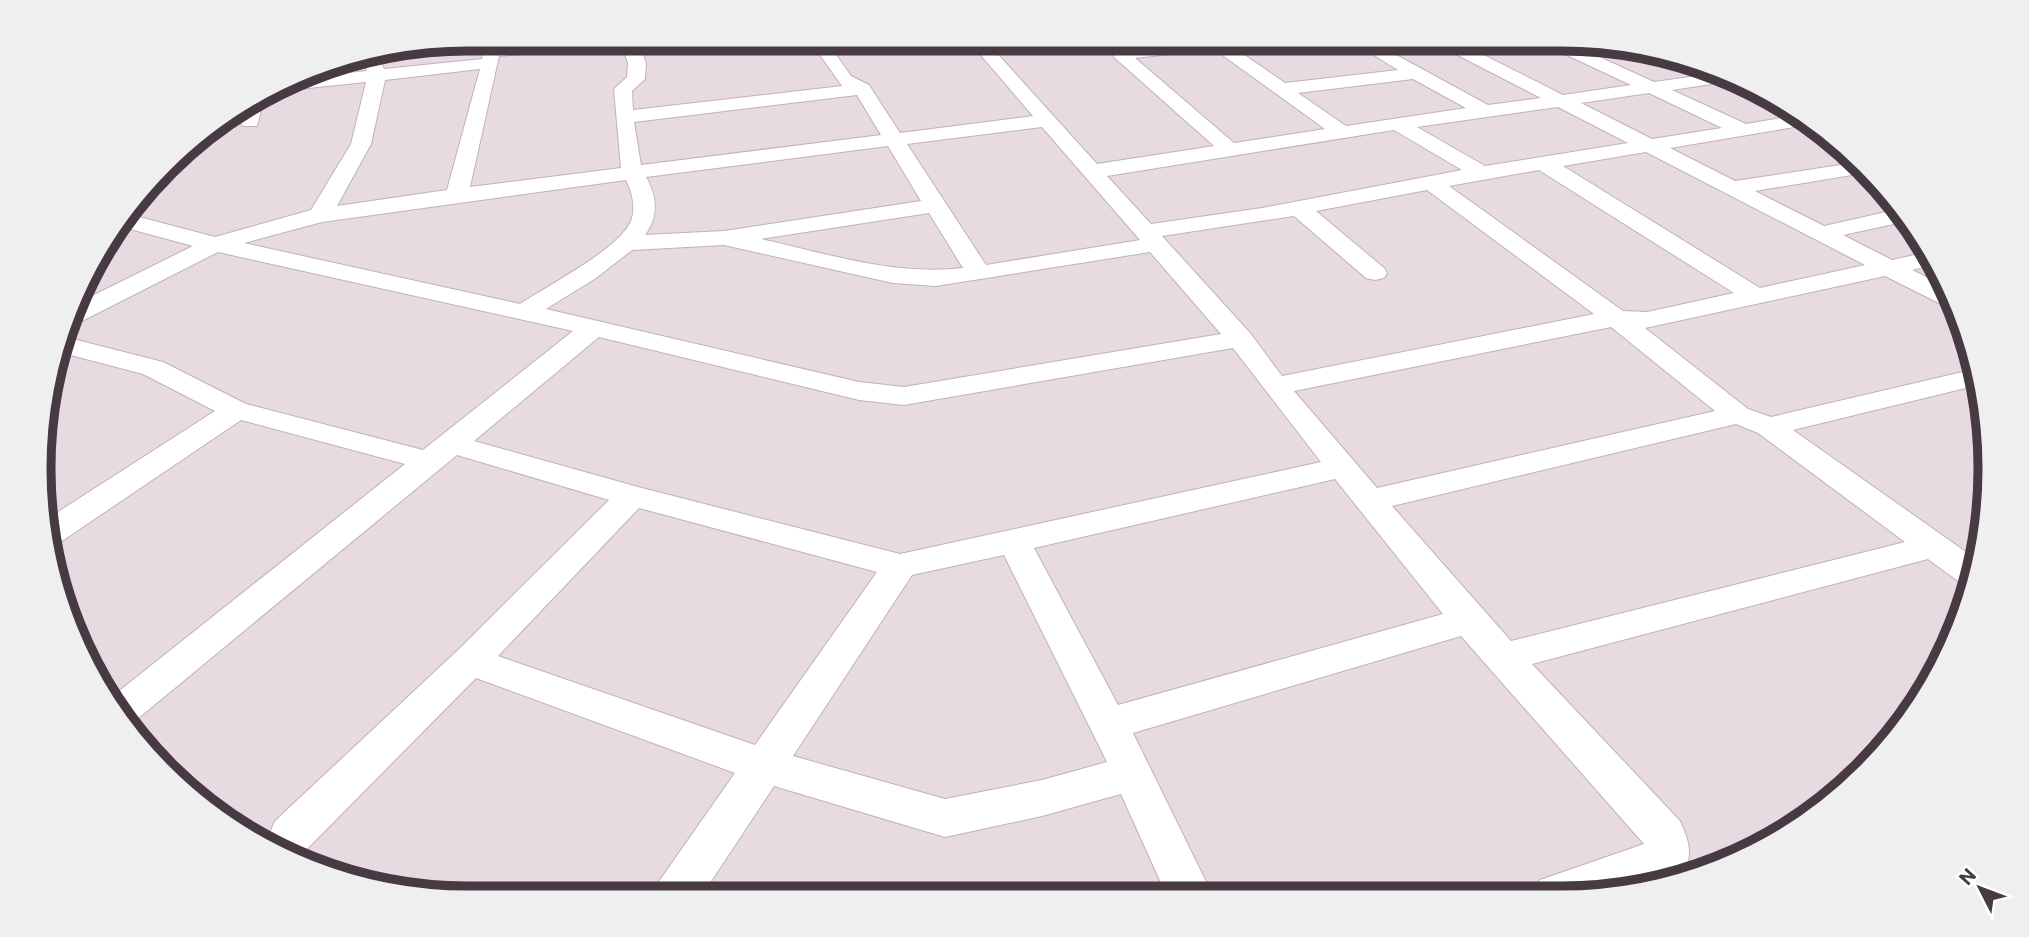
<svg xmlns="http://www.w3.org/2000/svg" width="2029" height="937" font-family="Commissioner,sans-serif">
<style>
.residential{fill:#e7dae1}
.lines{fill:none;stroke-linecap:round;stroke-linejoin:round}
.minor-casing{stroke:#c1b1ba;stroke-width:2}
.minor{fill:#fff;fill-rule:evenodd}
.rim{fill:none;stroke:#473a42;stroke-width:9}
</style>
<rect width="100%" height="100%" fill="#f4ebef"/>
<path class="residential" d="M469,39H1561L1725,71L1864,164L1958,304L1990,468L1958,633L1902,730L1823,809L1725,866L1617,895L468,898L304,866L185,792L96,683L47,552V385L96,254L185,145L330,61Z"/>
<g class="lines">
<defs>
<path id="minor" d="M484,39H496L499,46L588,39H686L684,43L678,44L639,45L646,63L645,79L632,91L633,110L842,86L809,39H825L851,76L869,85L900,133L1033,116L967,39H984L1097,164L1214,146L1115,58L1103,39H1119L1126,48L1215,39H1245L1244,45L1233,47L1285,83L1398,70L1348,39H1367L1488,105L1541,98L1434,43L1432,39H1452L1563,95L1631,85L1541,43L1539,39H1560L1654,82L1725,72L1738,80L1672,90L1746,124L1793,116L1806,125L1670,148L1735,181L1860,162L1870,172L1755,191L1824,226L1895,210L1903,222L1843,235L1892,260L1924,253L1932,265L1912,270L1947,287L1959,309L1947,307L1885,276L1645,328L1748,409L1771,417L1971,370L1974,386L1793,430L1973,557L1968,584L1958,581L1928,559L1532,664L1680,821C1688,839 1693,852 1685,870L1617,895H1533L1540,880L1644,844L1461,636L1133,733L1213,896H1167L1121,794L1042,816L945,837L774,786L700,898H651L658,883L735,773L476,678L307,849L291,854L275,848L269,835L275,821L457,651L609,500L457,455L130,725L109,699L405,464L241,420L59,543L47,546V519L215,411L143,374L59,352L65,337L163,362L246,404L423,450L573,331L218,252L82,321L70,322L78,303L193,246L119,226L128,214L215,237L311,210L351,144L366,82L289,90L283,89L301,78L367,71L362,56L378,54L384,69L482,59ZM622,46L628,63L627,77L614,89L621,168L470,187L499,56ZM1214,49L1325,129L1234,143L1135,58ZM480,69L447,190L337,206L371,144L385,80ZM1413,79L1466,108L1346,126L1298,93ZM1649,93L1722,128L1652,139L1581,103ZM857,95L881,135L641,165L634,122ZM1558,107L1628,143L1485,166L1417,127ZM1042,127L1140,240L986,265L907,144ZM1394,130L1462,170L1262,208L1151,224L1107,176ZM888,146L921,201L724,231L645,235C659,216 657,197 646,177ZM1646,152L1865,265L1760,288L1563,166ZM1539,170L1734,293L1647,312L1623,311L1449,186ZM626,180C632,192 637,209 630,223C617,250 547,286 520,304L244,243L322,222ZM1427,190L1594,314L1282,376L1250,333L1162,236L1294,216L1366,278L1375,280L1384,278L1387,273L1384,268L1316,211ZM929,213L963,268C895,276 828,254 761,239ZM724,245L893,283L936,286L1150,252L1221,334L904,387L859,382L546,309L596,278L632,250ZM1611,327L1715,411L1377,488L1294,391ZM599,337L859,400L904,405L1233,348L1321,462L900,554L638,487L474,441ZM1736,424L1758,433L1905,542L1511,641L1392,506ZM1335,479L1443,614L1118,705L1034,548ZM639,508L877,572L755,745L498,656ZM1004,555L1107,762L1042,780L945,799L793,756L912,575Z
M259,103L262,107L257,126H243L240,122L242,112Z"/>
</defs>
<use href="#minor" class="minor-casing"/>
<use href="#minor" class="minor"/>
</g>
<path d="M0 0H2029V937H0ZM468 51H1561A417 417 0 0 1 1978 468V469A417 417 0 0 1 1561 886H468A417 417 0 0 1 51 469V468A417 417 0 0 1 468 51Z" fill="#f0eff0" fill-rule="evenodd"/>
<path class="rim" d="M468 51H1561A417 417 0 0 1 1978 468V469A417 417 0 0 1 1561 886H468A417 417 0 0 1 51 469V468A417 417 0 0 1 468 51Z"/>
<g transform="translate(1980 888) rotate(312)" stroke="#ffffff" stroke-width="5" paint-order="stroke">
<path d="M0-5L12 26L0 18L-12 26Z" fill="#473a42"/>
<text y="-10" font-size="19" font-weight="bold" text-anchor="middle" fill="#473a42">N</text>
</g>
</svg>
